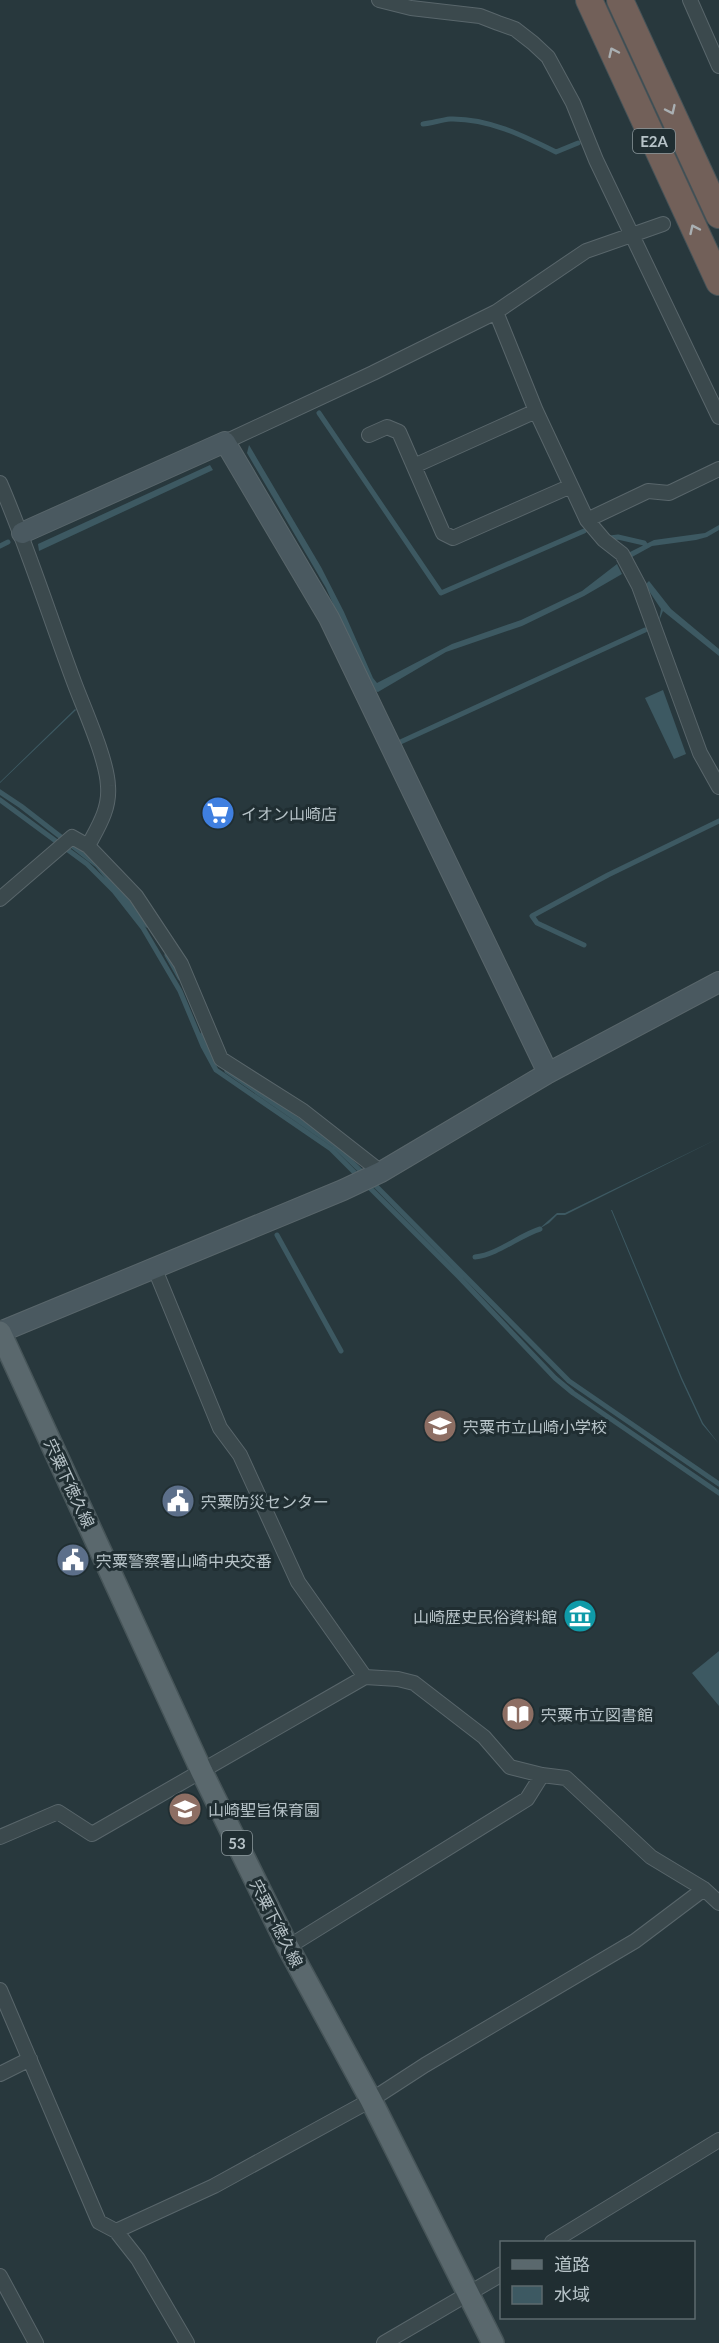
<svg xmlns="http://www.w3.org/2000/svg" width="719" height="2343" font-family="Lato,'Noto Sans JP',sans-serif">
<style>
.water{fill:#3d5962}
.lines{fill:none;stroke-linecap:round;stroke-linejoin:round}
.stream{stroke:#3d5962;stroke-width:5}
.street-casing{stroke:#59666b;stroke-width:16}
.secondary-casing{stroke:#59666b;stroke-width:22}
.primary-casing{stroke:#475559;stroke-width:24}
.highway-casing{stroke:#465358;stroke-width:28}
.street{stroke:#3b494d;stroke-width:14}
.secondary{stroke:#4a5960;stroke-width:20}
.primary{stroke:#5a686d;stroke-width:21}
.highway{stroke:#726059;stroke-width:26}
.oneway{stroke:#a9afb2}
.labels{text-anchor:middle;dominant-baseline:central;stroke-width:6;stroke-linejoin:round;paint-order:stroke}
.shield{fill:#202e32;stroke:#8a969b;stroke-width:1.5}
.shield-label{font-size:15px;font-weight:bold;fill:#b7c3c8}
.poi-label{font-size:16px;fill:#b7c3c8;stroke:#202e32;text-anchor:start}
.street-label{font-size:16px;fill:#b7c3c8;stroke:#202e32}
</style>
<rect width="100%" height="100%" fill="#28383d"/>
<path class="water" d="M249,445L321,567L344,612L373,678L377,683L452,644L521,620L565,599L582,591L617,564L622,574L584,596L522,626L446,652L378,692L371,690L326,588L247,453Z
M210,465L213,470L39,551L38,544Z
M719,525V530L707,537L696,540L652,546L632,557L628,553L654,540L705,533Z
M649,581L671,609L719,649V656L663,611L659,621L661,609L645,585Z
M663,690L686,754L674,759L645,698Z
M75,709L76,710L0,783V782Z
M719,1138L565,1215H557L549,1223L534,1232L533,1230L540,1228L557,1213H565Z
M611,1210H612L682,1378L703,1423L719,1444L702,1424L681,1379Z
M719,1651V1706L692,1673Z"/>
<g class="lines">
<path class="stream" d="M423,124C432,123 441,120 450,119C488,118 524,136 556,152L578,143
M319,413L441,593L584,531
M610,538L618,537L644,543L646,546
M0,546L8,542
M396,744L645,630
M0,792L21,806L97,865L147,925
M0,800L87,864L114,891L143,928L180,991L203,1046L216,1070L331,1149L359,1177
M584,945L537,923L532,916L608,875L719,821
M167,955L180,978
M203,1034L213,1056
M227,1071L334,1145L365,1175
M372,1182L569,1381L719,1484
M365,1183L459,1277L555,1378L573,1393L719,1493
M277,1235L341,1351
M475,1257C499,1254 518,1236 540,1229"/>
<defs>
<path id="street" d="M379,0L411,8L480,16L498,23L515,29L533,43L548,57L573,103L596,160L719,417
M690,0L719,66
M496,312L536,411L587,520L604,540L622,554L639,586L700,753L719,787
M369,435L387,427L399,432L443,533L453,538L571,486
M225,442L373,373L496,312L586,251L663,224
M414,466L536,411
M0,483C28,548 49,615 74,682C84,709 107,759 108,786C110,809 98,827 88,846L136,896L181,964L221,1059L303,1111L381,1172
M587,520L648,491L669,493L719,469
M0,899L72,837L88,846
M154,1267L220,1428L240,1455L298,1582L365,1677
M0,1837L58,1812L92,1834L365,1677L398,1679L414,1683L484,1737L510,1767L542,1775L566,1778L651,1857L704,1889L719,1903
M288,1947L527,1799L542,1775
M0,1990L99,2222L116,2231L138,2259L187,2343
M0,2074L30,2059
M116,2231L214,2186L371,2100L425,2065L635,1941L704,1889
M552,2242L719,2140
M0,2276L36,2343
M384,2343L502,2274"/>
<path id="secondary" d="M22,533L225,442L329,618L548,1073
M0,1332L343,1190L381,1172L548,1073L719,982"/>
<path id="primary" d="M0,1332L202,1772L288,1947L371,2100L493,2343"/>
<path id="highway" d="M589,0L719,282
M620,0L719,215"/>
</defs>
<use href="#street" class="street-casing"/>
<use href="#secondary" class="secondary-casing"/>
<use href="#primary" class="primary-casing"/>
<use href="#highway" class="highway-casing"/>
<use href="#street" class="street"/>
<use href="#secondary" class="secondary"/>
<use href="#primary" class="primary"/>
<use href="#highway" class="highway"/>
</g>
<defs><path id="oneway-chevron" d="M-2-3.5L2.5 0L-2 3.5" fill="none" stroke-width="1.6" stroke-linecap="round" stroke-linejoin="round" transform="scale(1.5)"/></defs>
<g class="oneway">
<use href="#oneway-chevron" transform="translate(613 52) rotate(-115)"/>
<use href="#oneway-chevron" transform="translate(671 110) rotate(65)"/>
<use href="#oneway-chevron" transform="translate(694 229) rotate(-115)"/>
</g>
<defs>
<symbol id="supermarket-disc" viewBox="-11 -11 22 22"><circle r="9.5" fill="#3f7fe0" stroke="#202e32"/><path d="M-6-5.5h2.5l.6 2H6L4.5 2H-2.5L-4.4-4H-6ZM-1.5 3.2a1.3 1.3 0 1 0 .1 0ZM3 3.2a1.3 1.3 0 1 0 .1 0Z" fill="#fff"/></symbol>
<symbol id="school-disc" viewBox="-11 -11 22 22"><circle r="9.5" fill="#8d6e63" stroke="#202e32"/><path d="M0-5L7-2L0 1L-7-2ZM-4 1L0 2.5L4 1V4Q0 6-4 4Z" fill="#fff"/></symbol>
<symbol id="civic-disc" viewBox="-11 -11 22 22"><circle r="9.5" fill="#5c6f8a" stroke="#202e32"/><path d="M-.6-6.5H3V-4.5H.6V-3L4-1V1h2V6H-6V1h2V-1L-.6-3ZM-1.2 2.5V6h2.4V2.5Z" fill="#fff"/></symbol>
<symbol id="museum-disc" viewBox="-11 -11 22 22"><circle r="9.5" fill="#0f9aa8" stroke="#202e32"/><path d="M0-6L6-3V-2H-6V-3ZM-5-1h2V3h-2ZM-1-1h2V3h-2ZM3-1h2V3H3ZM-6 4H6V6H-6Z" fill="#fff"/></symbol>
<symbol id="library-disc" viewBox="-11 -11 22 22"><circle r="9.5" fill="#8d6e63" stroke="#202e32"/><path d="M-6-4Q-3-5.5-.7-3.5V5Q-3 3-6 4ZM6-4Q3-5.5 .7-3.5V5Q3 3 6 4Z" fill="#fff"/></symbol>
</defs>
<g fill-rule="evenodd">
<use href="#supermarket-disc" x="199" y="794" width="38" height="38"/>
<use href="#school-disc" x="421" y="1407" width="38" height="38"/>
<use href="#civic-disc" x="159" y="1482" width="38" height="38"/>
<use href="#civic-disc" x="54" y="1541" width="38" height="38"/>
<use href="#museum-disc" x="561" y="1597" width="38" height="38"/>
<use href="#library-disc" x="499" y="1695" width="38" height="38"/>
<use href="#school-disc" x="166" y="1790" width="38" height="38"/>
</g>
<g class="labels">
<g class="shield">
<rect x="633" y="129" width="42" height="24" rx="4.5"/>
<rect x="222" y="1831" width="30" height="24" rx="4.5"/>
</g>
<g class="shield-label">
<text x="654" y="141">E2A</text>
<text x="237" y="1843">53</text>
</g>
<g class="poi-label">
<text x="241" y="813">イオン山崎店</text>
<text x="463" y="1426">宍粟市立山崎小学校</text>
<text x="201" y="1501">宍粟防災センター</text>
<text x="96" y="1560">宍粟警察署山崎中央交番</text>
<text x="557" y="1616" text-anchor="end">山崎歴史民俗資料館</text>
<text x="541" y="1714">宍粟市立図書館</text>
<text x="208" y="1809">山崎聖旨保育園</text>
</g>
<g class="street-label">
<text transform="translate(70 1483) rotate(65)">宍粟下徳久線</text>
<text transform="translate(277 1923) rotate(63)">宍粟下徳久線</text>
</g>
</g>
<rect x="500" y="2241" width="195" height="78" fill="#202e32" stroke="#5c6a6e" stroke-width="1.5"/>
<rect x="512" y="2260" width="30" height="9" fill="#5a686d" stroke="#5c6a6e" stroke-width="1.5"/>
<text x="554" y="2271" font-size="18" fill="#b7c3c8">道路</text>
<rect x="512" y="2286" width="30" height="18" fill="#3d5962" stroke="#5c6a6e" stroke-width="1.5"/>
<text x="554" y="2301" font-size="18" fill="#b7c3c8">水域</text>
</svg>
